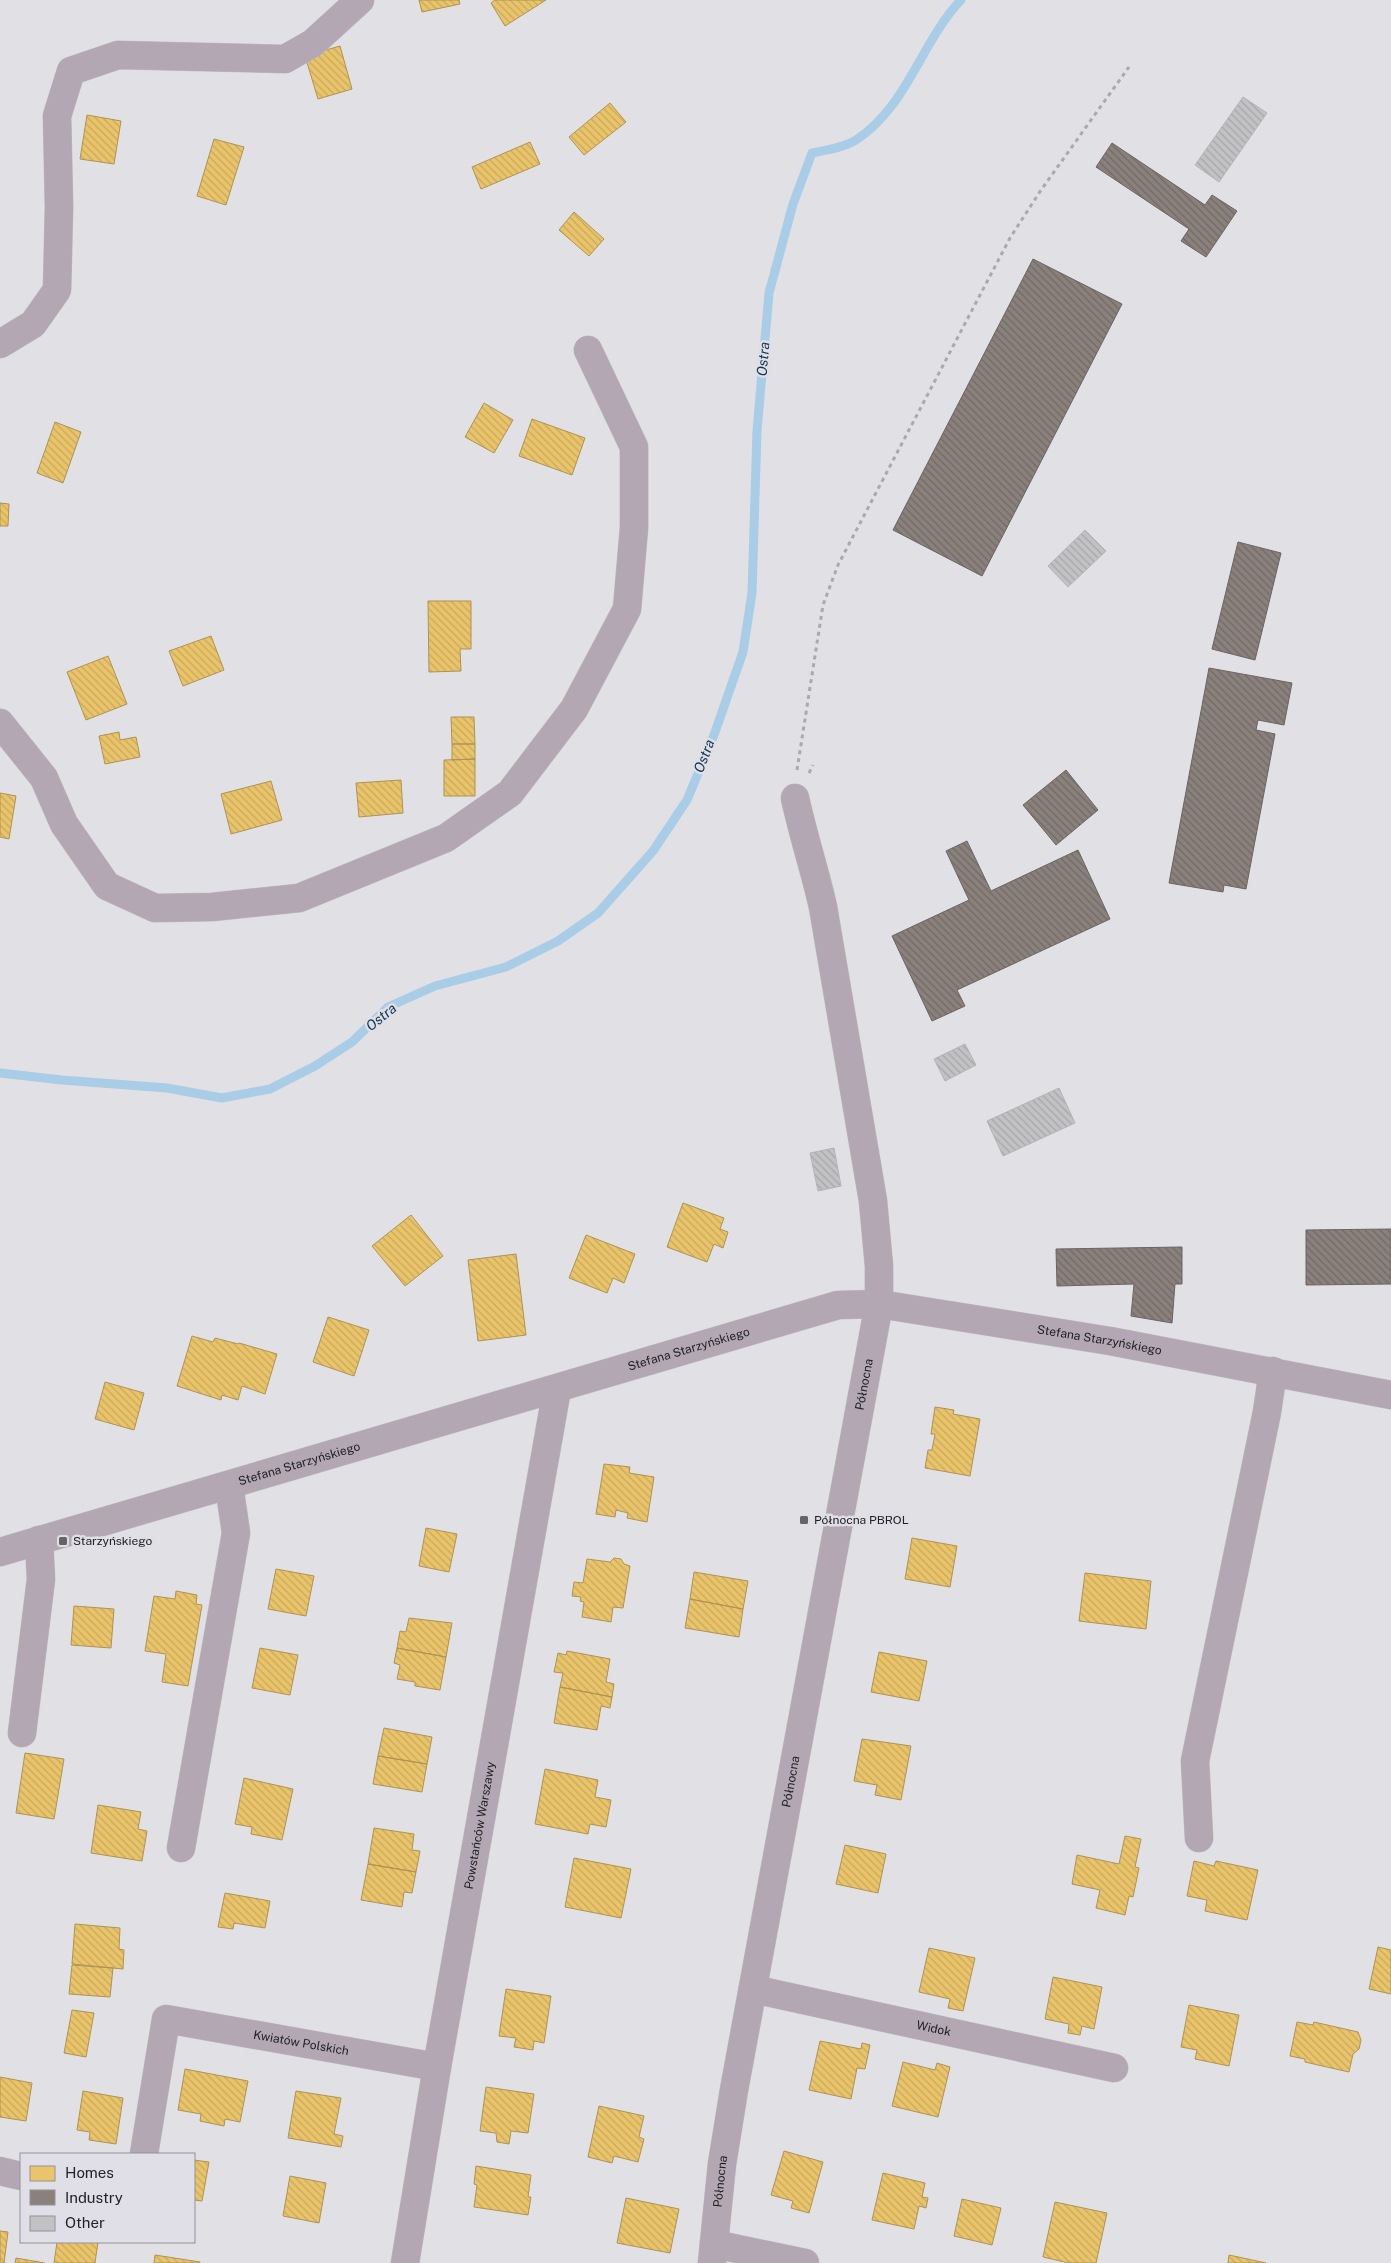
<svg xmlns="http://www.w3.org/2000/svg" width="1391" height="2263" font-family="'Public Sans',sans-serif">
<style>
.homes{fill:url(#homes-back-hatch);stroke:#ad9355}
.industry{fill:url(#industry-back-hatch);stroke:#6b6462}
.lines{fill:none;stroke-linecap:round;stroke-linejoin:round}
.stream{stroke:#a9cce7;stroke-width:9}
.building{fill:url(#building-back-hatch);stroke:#b4b4b7}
.minor-casing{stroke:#bfbec1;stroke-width:29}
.path{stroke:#ada7ae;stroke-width:3;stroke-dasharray:4 4;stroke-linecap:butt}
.minor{stroke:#b2a7b2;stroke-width:28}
.poi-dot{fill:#656467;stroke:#e0dee6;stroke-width:2}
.labels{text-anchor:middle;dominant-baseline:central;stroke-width:5;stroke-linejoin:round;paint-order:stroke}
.street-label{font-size:12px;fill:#222124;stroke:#e0dee6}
.poi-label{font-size:12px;fill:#222124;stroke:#e0dee6;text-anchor:start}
.water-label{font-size:14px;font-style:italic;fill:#0d364f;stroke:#e0dee6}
</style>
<defs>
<pattern id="homes-back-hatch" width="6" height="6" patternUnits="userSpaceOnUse" patternTransform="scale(1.25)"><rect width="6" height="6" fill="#e9c46a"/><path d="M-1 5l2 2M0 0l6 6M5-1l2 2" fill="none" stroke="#c8a85c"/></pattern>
<pattern id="industry-back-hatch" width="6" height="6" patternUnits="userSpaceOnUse" patternTransform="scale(1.25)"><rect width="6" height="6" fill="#8a817c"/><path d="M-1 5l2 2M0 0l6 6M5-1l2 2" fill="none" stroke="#706965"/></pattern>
<pattern id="building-back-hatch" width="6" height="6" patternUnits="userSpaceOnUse" patternTransform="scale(1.25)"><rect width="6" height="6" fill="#c2c2c5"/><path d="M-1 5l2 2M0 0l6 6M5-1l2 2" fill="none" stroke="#a6a6a9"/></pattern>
</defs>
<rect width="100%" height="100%" fill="#e1e0e4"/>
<path class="homes" d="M419,0H459L460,4L422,12Z
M495,0H546L505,26L491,3Z
M340,46L352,89L318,99L305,56Z
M610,103L626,122L584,155L569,137Z
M87,115L121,121L114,164L80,159Z
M214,139L244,147L226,205L197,196Z
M530,142L540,164L481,189L472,167Z
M574,212L604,239L589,256L559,230Z
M484,403L513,420L494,453L465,437Z
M532,419L585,438L572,475L519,456Z
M55,422L81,432L63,483L37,473Z
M0,503L9,504L8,526H0Z
M428,601H471V649H460L461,671L429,672Z
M211,636L224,670L183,686L169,651Z
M108,656L127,704L86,720L67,672Z
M451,717H474L475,744H452Z
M119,732L120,740L136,737L140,757L105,764L99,736Z
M452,744H475V759L452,760Z
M475,759V796H444V760Z
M401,780L403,813L359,817L356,783Z
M271,781L282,820L231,834L221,794Z
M0,793L16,796L9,839L0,837Z
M683,1203L724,1218L720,1229L728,1232L723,1248L714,1244L707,1262L667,1247Z
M411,1215L443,1256L405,1286L372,1246Z
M586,1235L635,1254L624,1283L613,1278L607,1293L569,1278Z
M516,1254L526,1335L478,1341L468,1260Z
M328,1317L369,1330L354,1376L313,1362Z
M192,1336L213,1342L215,1338L238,1344L239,1343L277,1354L265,1394L242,1386L238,1400L222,1395L221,1400L177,1386Z
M105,1382L144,1393L134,1430L95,1419Z
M935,1407L954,1410L953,1414L980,1419L970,1476L925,1468L928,1450H932L935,1434H931Z
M604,1464L630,1467L629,1473L654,1477L647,1522L627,1518L628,1513L616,1510L615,1517L596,1514Z
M426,1528L457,1534L449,1572L419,1566Z
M912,1538L957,1546L950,1587L905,1579Z
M614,1558L621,1559L624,1564L630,1566L623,1608L613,1607L611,1622L582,1617L584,1602L580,1601L581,1597L572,1596L574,1582L583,1583L587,1559L610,1562Z
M276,1569L314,1576L306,1616L268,1609Z
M694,1572L748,1581L743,1609L690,1599Z
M1085,1573L1151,1581L1146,1629L1079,1621Z
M176,1591L197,1595L196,1604L202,1605L188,1686L162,1682L166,1654L145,1651L154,1596L175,1599Z
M690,1599L743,1609L739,1637L685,1628Z
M74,1606L114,1609L111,1648L71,1645Z
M409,1618L452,1623L446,1657L397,1648L400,1631L406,1632Z
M260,1648L298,1655L290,1695L252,1688Z
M397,1648L446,1657L440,1690L415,1686V1682L397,1679L400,1665L394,1663Z
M567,1651L610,1659L606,1682L614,1684L612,1697L560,1687L563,1673L554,1672L558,1653L566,1655Z
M879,1652L927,1661L919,1701L871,1692Z
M560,1687L612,1697L610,1708L601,1706L597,1730L554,1723Z
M384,1728L432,1737L427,1764L378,1756Z
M862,1739L911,1746L901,1800L875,1795L877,1785L854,1781Z
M25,1753L64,1759L54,1819L16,1813Z
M378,1756L427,1764L422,1792L373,1784Z
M545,1769L598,1780L595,1797L611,1800L606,1827L590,1824L588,1834L535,1824Z
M244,1778L293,1789L282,1840L251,1834L252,1827L235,1824Z
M98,1805L141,1812L138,1829L147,1831L142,1861L91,1853Z
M374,1828L414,1834L412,1850L420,1851L416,1872L368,1864Z
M1125,1836L1141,1839L1135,1867L1139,1868L1133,1897L1129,1896L1125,1915L1096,1908L1100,1890L1072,1884L1077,1855L1119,1864Z
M845,1845L886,1854L878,1893L836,1884Z
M574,1858L631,1869L621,1918L565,1907Z
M1194,1861L1214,1866L1216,1861L1258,1870L1247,1920L1205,1911L1207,1900L1187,1896Z
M368,1864L416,1872L412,1893L404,1892L402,1907L361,1900Z
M225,1893L270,1901L265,1928L234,1923L233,1929L218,1927Z
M75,1924L120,1928L119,1949L124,1950L123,1969L72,1964Z
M1378,1947L1391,1950V1994L1369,1989Z
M929,1948L975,1958L963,2011L948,2008L950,1999L919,1992Z
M72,1965L113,1968L110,1997L69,1994Z
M1053,1977L1102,1987L1094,2029L1082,2026L1080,2035L1068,2033L1069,2024L1045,2019Z
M506,1989L551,1996L544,2043L534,2041L533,2050L514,2047L516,2038L499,2036Z
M1189,2005L1239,2015L1229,2066L1195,2059L1197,2050L1181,2047Z
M72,2010L94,2013L86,2057L64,2053Z
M1297,2022L1313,2025L1314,2022L1358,2032L1361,2040L1359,2049L1353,2054L1349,2072L1305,2062V2059L1290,2056Z
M820,2041L861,2049L862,2043L870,2045L865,2069L857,2068L851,2099L809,2090Z
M903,2062L935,2070L937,2063L950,2067L938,2117L892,2106Z
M185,2069L248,2081L240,2122L225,2119L224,2126L200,2121L201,2114L178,2110Z
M0,2077L32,2083L26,2121L0,2117Z
M486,2087L534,2094L528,2133L511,2131L509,2144L497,2142L496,2133L480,2131Z
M83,2091L123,2098L116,2144L89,2140L90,2132L77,2130Z
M296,2091L341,2098L334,2134L343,2136L341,2147L288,2138Z
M599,2106L644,2116L639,2137L644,2139L638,2162L614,2156L612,2163L588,2157Z
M784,2151L823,2162L809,2213L791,2208L793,2201L771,2195Z
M194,2160L209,2162L202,2201L194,2200Z
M476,2166L531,2175L528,2197H531L528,2215L474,2207L477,2185L474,2184Z
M883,2173L925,2183L922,2197L928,2198L926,2208L919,2206L914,2229L872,2220Z
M290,2176L326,2183L319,2223L283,2216Z
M626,2198L679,2209L670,2253L617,2243Z
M962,2199L1001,2208L992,2245L954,2236Z
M1055,2202L1107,2213L1096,2263H1069L1043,2257Z
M0,2231L8,2232L4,2263H0Z
M57,2242H98L95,2263H54Z
M155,2255L200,2262V2263H154Z
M1229,2255L1266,2263H1228Z
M16,2258L45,2263H15Z"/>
<path class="industry" d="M1112,143L1205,205L1212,195L1237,211L1206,257L1181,241L1189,229L1096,167Z
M1033,259L1122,304L982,576L893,530Z
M1238,542L1281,553L1255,660L1212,649Z
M1209,668L1292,683L1284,725L1258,720L1256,730L1275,734L1246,889L1224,885L1223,892L1169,883Z
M1066,770L1098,810L1056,845L1023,805Z
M967,841L991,891L1078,850L1110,919L957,990L965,1006L932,1021L892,936L969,900L946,851Z
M1391,1229V1284L1306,1285V1230Z
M1182,1247V1284H1175L1172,1323L1131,1316L1134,1284L1057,1286L1056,1249Z"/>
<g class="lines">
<path class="stream" d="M0,1073L62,1080L167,1088L222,1098L270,1089L315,1066L352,1042L388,1007L435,986L506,967L558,941L598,913L653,851L687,800L714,735L743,652L752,593L757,431L769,293L793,204L812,153C826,150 843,148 856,140C907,107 921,42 961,0"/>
</g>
<path class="building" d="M1243,97L1267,113L1219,182L1195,165Z
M1085,530L1106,551L1068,587L1048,566Z
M965,1044L976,1065L945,1081L934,1059Z
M1059,1088L1075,1123L1003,1156L987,1121Z
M834,1148L841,1186L818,1191L810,1153Z"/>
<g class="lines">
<defs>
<g id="minor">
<path d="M0,344L33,324L57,290L59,207L57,116L71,71L118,55L285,59L313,43L360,0"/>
<path d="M0,723L44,778L64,824L107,886L155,908L212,907L299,898L446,838L510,793L574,709L627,609L634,528V447L588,350"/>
<path id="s1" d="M0,1552L838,1305L879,1304L1110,1341L1391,1395"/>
<path d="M22,1733L41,1579L39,1540"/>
<path d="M1199,1838L1195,1761L1267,1412L1273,1371"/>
<path d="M181,1848L236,1533L229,1485"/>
<path id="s2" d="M753,1989L1114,2068"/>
<path id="s3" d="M144,2154L166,2019L437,2067"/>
<path d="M0,2171L21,2176"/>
<path d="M714,2244L805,2263"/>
<path id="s4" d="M405,2263L437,2067L557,1389"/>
<path id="s5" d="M712,2263L722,2164L734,2090L879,1304V1266L873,1201L823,907C815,871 803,835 795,798"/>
</g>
</defs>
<use href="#minor" class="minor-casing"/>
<path class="path" d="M797,770L823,605L838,565L1010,238L1041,190L1129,67
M809,773L813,765"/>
<use href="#minor" class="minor"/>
</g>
<g class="poi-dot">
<rect x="799" y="1515" width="10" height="10" rx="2.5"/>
<rect x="58" y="1536" width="10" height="10" rx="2.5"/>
</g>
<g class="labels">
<g class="street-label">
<text stroke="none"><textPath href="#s1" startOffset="1138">Stefana Starzyńskiego</textPath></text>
<text stroke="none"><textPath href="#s1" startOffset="718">Stefana Starzyńskiego</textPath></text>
<text stroke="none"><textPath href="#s5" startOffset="892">Północna</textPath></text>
<text stroke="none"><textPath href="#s1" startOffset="312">Stefana Starzyńskiego</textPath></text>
<text stroke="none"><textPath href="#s5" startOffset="488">Północna</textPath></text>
<text stroke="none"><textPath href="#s4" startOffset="444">Powstańców Warszawy</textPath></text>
<text stroke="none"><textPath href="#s2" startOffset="185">Widok</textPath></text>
<text stroke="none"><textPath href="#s3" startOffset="274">Kwiatów Polskich</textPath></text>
<text stroke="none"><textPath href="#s5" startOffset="82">Północna</textPath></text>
</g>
<g class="poi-label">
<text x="814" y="1520">Północna PBROL</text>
<text x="73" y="1541">Starzyńskiego</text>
</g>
<g class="water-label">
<text transform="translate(763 359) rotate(-85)">Ostra</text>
<text transform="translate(704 756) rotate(-69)">Ostra</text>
<text transform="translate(381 1017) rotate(-39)">Ostra</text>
</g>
</g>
<rect x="20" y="2153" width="175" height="90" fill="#e0dee6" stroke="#949298"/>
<rect x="30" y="2166" width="25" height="15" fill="#e9c46a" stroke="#949298"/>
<text x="65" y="2178" font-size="15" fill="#222124">Homes</text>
<rect x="30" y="2190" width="25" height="15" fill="#8a817c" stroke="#949298"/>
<text x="65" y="2203" font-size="15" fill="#222124">Industry</text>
<rect x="30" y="2216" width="25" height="15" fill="#c2c2c5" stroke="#949298"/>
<text x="65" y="2228" font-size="15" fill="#222124">Other</text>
</svg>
